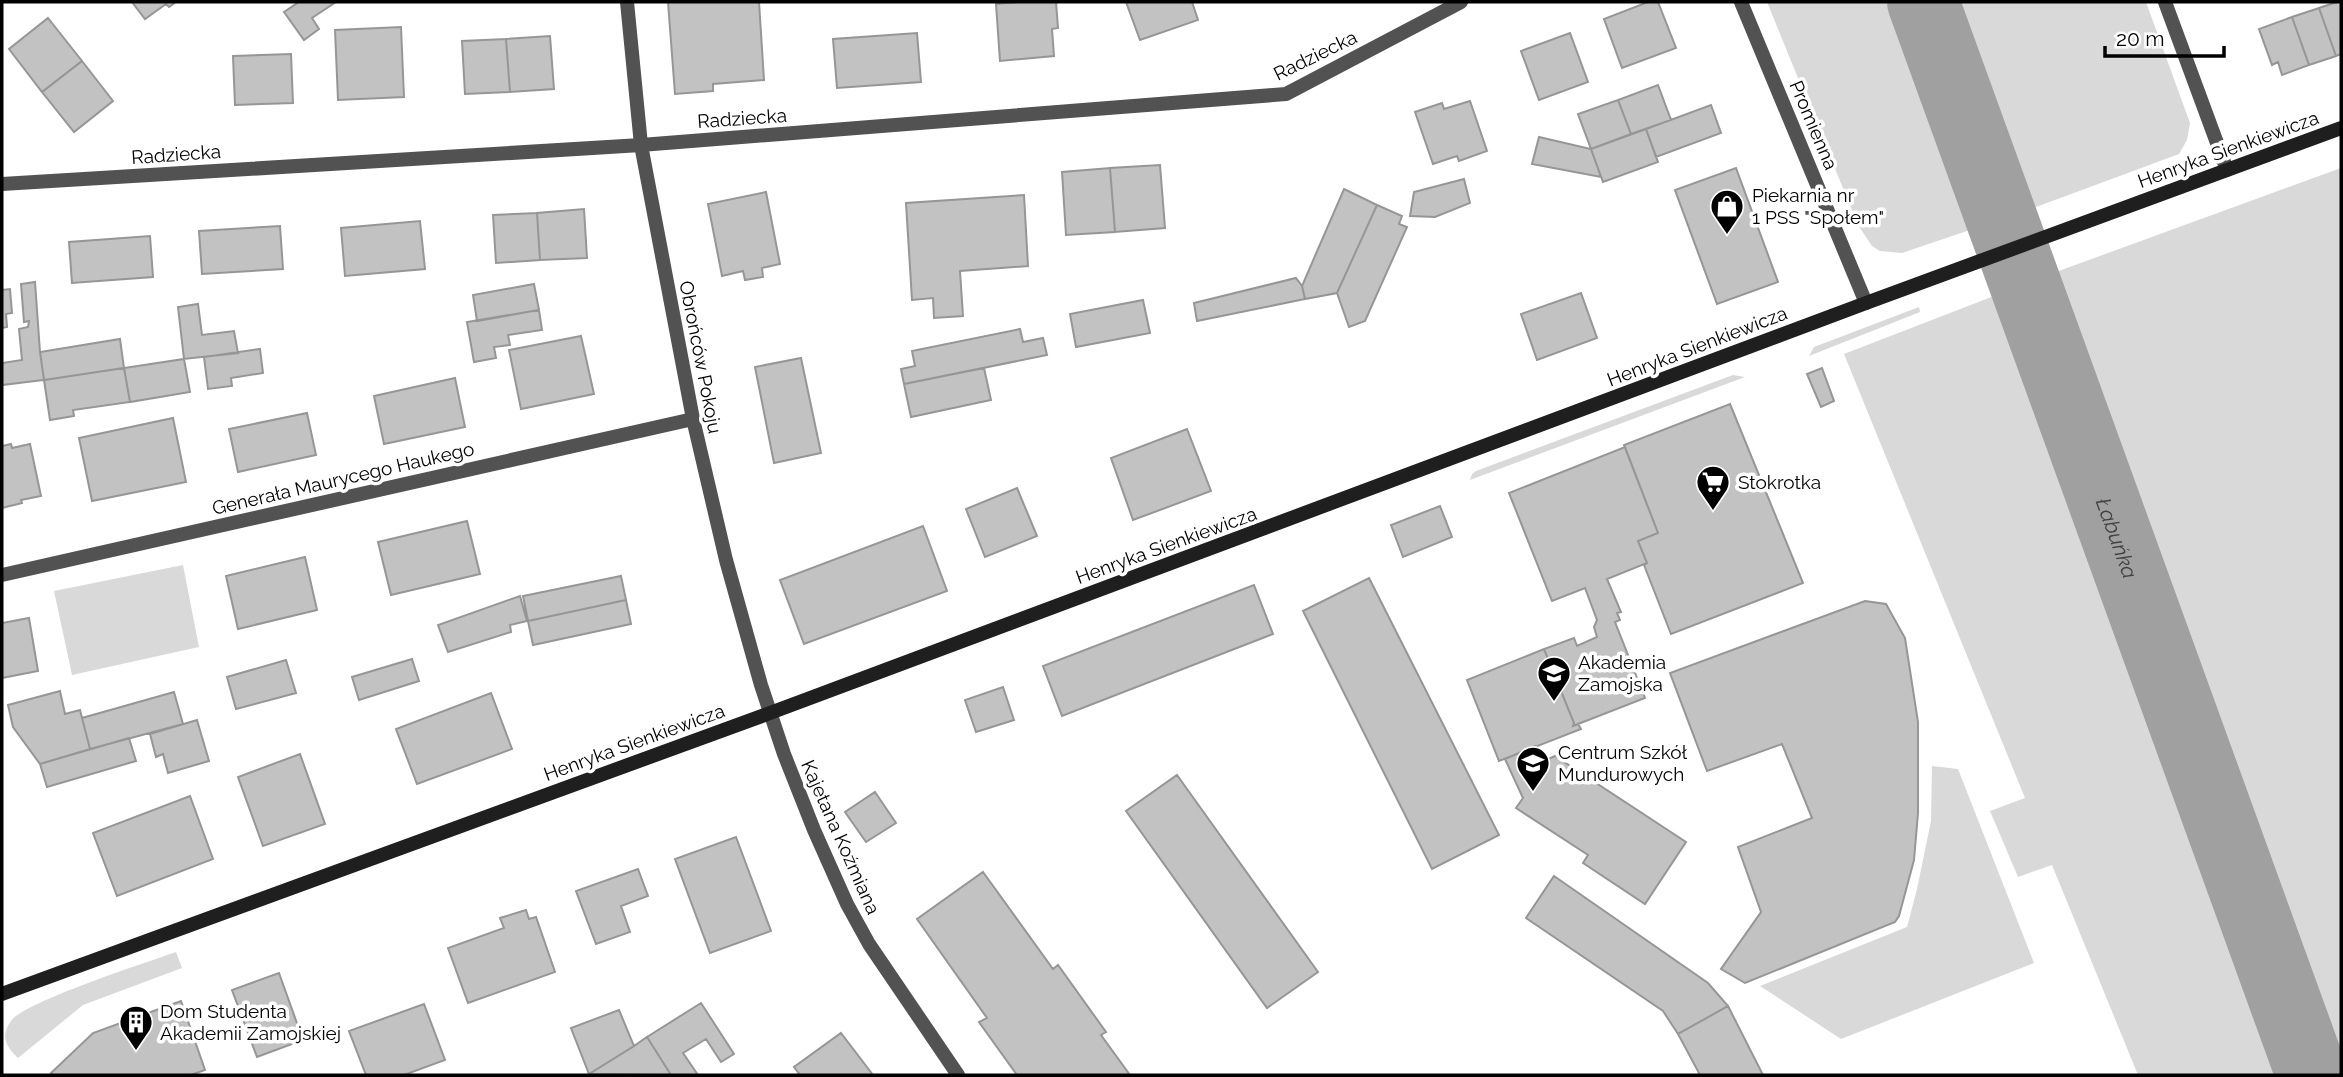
<svg xmlns="http://www.w3.org/2000/svg" width="2343" height="1077" font-family="Raleway,sans-serif">
<style>
.green{fill:#d9d9d9}
.lines{fill:none;stroke-linecap:round;stroke-linejoin:round}
.river{stroke:#a0a0a0;stroke-width:72}
.building{fill:#c2c2c2;stroke:#969696;stroke-width:2}
.street{stroke:#525252;stroke-width:14}
.secondary{stroke:#1f1f1f;stroke-width:14}
.labels{text-anchor:middle;dominant-baseline:central;stroke-width:7;stroke-linejoin:round;paint-order:stroke}
.street-label{font-size:19px;fill:#000;stroke:#fff}
.poi-label{font-size:19px;fill:#000;stroke:#fff;text-anchor:start}
.water-label{font-size:21px;font-style:italic;fill:#414141;stroke:#fff}
</style>
<rect width="100%" height="100%" fill="#fff"/>
<path class="green" d="M1767,2H2146L2190,123L2187,140L2179,154L2017,214L1902,253L1880,251L1872,246L1858,225Z
M2341,168V1075H2138L2052,865L2018,877L1990,811L2025,798L1844,354L2056,272Z
M1919,307L1920,312L1809,356L1814,347Z
M1733,375L1745,377L1470,480L1472,474L1476,471Z
M183,565L199,647L72,675L54,591Z
M1932,766L1958,769L2034,963L1841,1039L1760,986L1907,927L1917,889L1931,821Z
M176,952L182,968L83,1005L18,1058C6,1047 0,1036 11,1021C24,1002 148,962 176,952Z"/>
<g class="lines">
<path class="river" id="s1" d="M1923,2L2312,1075"/>
</g>
<path class="building" d="M132,2H176L169,7L166,4L145,19Z
M299,2H336L312,18L319,29L304,40L284,12Z
M668,2H759L764,80L713,84V91L675,94Z
M1019,2H1056L1058,28L1052,29L1054,56L1000,61L996,4Z
M1126,2H1192L1198,20L1140,40Z
M1648,2H1658L1676,48L1622,68L1604,19Z
M2337,2H2341V54L2336,56L2319,8Z
M2319,8L2336,56L2309,65L2292,17Z
M2292,17L2309,65L2282,75L2278,62L2272,65L2259,29Z
M48,18L82,61L42,92L9,49Z
M401,27L404,97L338,100L335,30Z
M917,33L921,82L837,88L833,39Z
M1570,33L1588,82L1539,100L1521,51Z
M550,36L554,89L510,92L506,39Z
M506,39L510,92L465,94L462,41Z
M291,54L293,103L235,105L233,56Z
M82,61L113,101L74,132L42,92Z
M1658,85L1671,120L1631,134L1618,100Z
M1618,100L1631,134L1591,149L1578,114Z
M1470,101L1487,151L1459,161L1457,156L1433,164L1415,112L1442,103L1444,109Z
M1711,105L1721,133L1656,157L1646,129Z
M1646,129L1658,162L1603,182L1591,149Z
M1539,137L1591,149L1601,177L1532,164Z
M1160,165L1165,228L1115,232L1110,168Z
M1110,168L1115,232L1066,235L1062,172Z
M1736,168L1778,282L1717,304L1675,190Z
M1464,179L1470,203L1435,217L1410,216L1414,192Z
M1344,189L1377,205L1337,293L1305,299L1302,286Z
M766,192L780,264L762,268L763,277L745,280L743,271L722,276L708,204Z
M1024,195L1028,266L960,271L963,316L934,318L933,298L912,300L906,203Z
M1377,205L1402,216L1399,224L1407,227L1365,321L1349,327L1337,293Z
M584,209L587,258L540,260L537,213Z
M537,213L540,260L496,263L493,215Z
M420,221L425,269L345,276L341,228Z
M280,226L283,269L202,274L199,231Z
M150,236L153,277L72,283L69,242Z
M1296,278L1302,286L1305,299L1197,321L1194,303Z
M35,282L40,352L44,380L2,385V363L22,360L19,329L28,327L29,321L24,322L21,284Z
M534,284L539,310L477,321L473,295Z
M10,289L12,313L6,314L7,327L2,328V290Z
M1581,293L1597,338L1537,360L1521,314Z
M1143,300L1150,333L1076,347L1070,314Z
M198,304L202,335L234,331L238,353L184,359L178,307Z
M539,310L542,330L508,335L510,345L494,347L496,358L474,362L467,322Z
M1020,329L1023,342L1043,338L1047,355L904,384L901,369L915,366L912,351Z
M581,336L594,394L521,409L509,350Z
M120,339L124,368L44,380L40,352Z
M260,349L263,373L231,378L232,386L208,389L204,357Z
M801,358L821,453L774,463L755,367Z
M184,359L190,392L130,402L124,368Z
M124,368L130,402L73,410L74,416L50,420L44,380Z
M984,368L991,400L911,417L904,384Z
M1822,368L1834,401L1821,407L1807,374Z
M455,378L465,427L384,444L374,396Z
M1730,404L1803,583L1671,634L1644,565L1647,563L1638,541L1658,533L1624,445Z
M307,413L316,455L238,472L229,429Z
M173,418L186,482L92,501L79,438Z
M1187,429L1211,491L1133,520L1111,458Z
M11,444L12,448L30,444L41,496L21,500L22,503L2,508V446Z
M1625,447L1658,533L1638,541L1647,563L1607,579L1621,612L1617,613L1620,620L1615,622L1645,698L1573,726L1574,723L1544,649L1574,638L1577,646L1597,637L1594,627L1597,620L1585,588L1552,601L1509,493Z
M1017,488L1037,536L985,557L966,509Z
M1440,506L1452,537L1403,557L1391,525Z
M467,521L480,574L391,595L378,542Z
M923,526L947,591L804,644L780,580Z
M305,557L317,610L238,629L226,576Z
M621,576L626,600L528,621L523,596Z
M1369,578L1499,835L1432,869L1303,611Z
M1254,585L1273,634L1062,716L1043,666Z
M520,596L527,621L510,625L511,632L448,652L438,625Z
M626,600L631,624L533,645L528,621Z
M1865,601L1886,604L1905,638L1918,722V813L1914,860L1899,916L1895,922L1745,983L1721,969L1761,912L1738,847L1812,818L1782,744L1707,771L1670,673Z
M29,618L38,671L2,678V623Z
M1544,649L1574,723L1573,726L1578,724L1581,729L1499,761L1467,680Z
M412,659L419,681L359,700L352,677Z
M286,660L296,693L236,709L227,677Z
M1003,687L1014,720L976,732L965,700Z
M60,691L65,714L80,710L90,749L40,764L13,727L8,705Z
M174,692L183,724L90,749L82,718Z
M491,693L512,749L417,784L396,729Z
M197,720L209,761L168,773L163,754L156,757L150,734Z
M129,738L136,761L47,787L40,764Z
M1535,746L1542,762L1555,756L1686,842L1645,904L1583,863L1588,855L1516,808L1523,798L1505,759Z
M300,754L325,824L263,846L238,777Z
M1177,775L1318,972L1267,1008L1126,811Z
M875,792L896,823L866,842L845,812Z
M190,796L213,859L117,896L93,833Z
M736,837L771,931L710,953L675,859Z
M638,869L648,896L621,906L630,932L596,944L576,891Z
M983,872L1053,969L1058,965L1106,1032L1101,1035L1130,1075H1017L979,1022L987,1018L917,919Z
M1554,876L1708,983L1728,1006L1678,1034L1663,1011L1526,918Z
M526,910L529,919L536,917L555,972L468,1003L448,948L504,928L500,918Z
M279,973L303,1040L257,1057L232,990Z
M181,1001L205,1070L191,1075H53L51,1073L93,1033Z
M701,1003L734,1054L721,1062L706,1039L683,1053L698,1075H671L647,1037Z
M424,1004L445,1060L404,1075H366L349,1031Z
M1728,1006L1763,1075H1700L1678,1034Z
M619,1010L634,1046L589,1074L571,1028Z
M841,1033L873,1075H800L794,1067Z
M647,1037L671,1075L589,1074L634,1046Z"/>
<g class="lines">
<path class="street" d="M627,2L641,145L693,419L726,560L761,685L784,754L814,830L847,904L869,944L958,1075
M1741,2L1866,303
M2165,2L2227,170
M2,184L641,145L1286,94L1461,2
M2,575L693,419"/>
<path class="secondary" d="M2,994L770,713L1866,303L2341,128"/>
</g>
<defs>
<symbol id="shop-pin" viewBox="-11 -11 22 30"><path d="M0 17L-7.5 6A9.5 9.5 0 1 1 7.5 6Z" fill="#000" stroke="#fff"/><path d="M-5-2.5h2.3a2.7 3.5 0 0 1 5.4 0H5L5.5 6h-11ZM-1.5-2.5h3a1.5 2.3 0 0 0-3 0Z" fill="#fff"/></symbol>
<symbol id="supermarket-pin" viewBox="-11 -11 22 30"><path d="M0 17L-7.5 6A9.5 9.5 0 1 1 7.5 6Z" fill="#000" stroke="#fff"/><path d="M-6-5.5h2.5l.6 2H6L4.5 2H-2.5L-4.4-4H-6ZM-1.5 3.2a1.3 1.3 0 1 0 .1 0ZM3 3.2a1.3 1.3 0 1 0 .1 0Z" fill="#fff"/></symbol>
<symbol id="university-pin" viewBox="-11 -11 22 30"><path d="M0 17L-7.5 6A9.5 9.5 0 1 1 7.5 6Z" fill="#000" stroke="#fff"/><path d="M0-5L7-2L0 1L-7-2ZM-4 1L0 2.5L4 1V4Q0 6-4 4Z" fill="#fff"/></symbol>
<symbol id="school-pin" viewBox="-11 -11 22 30"><path d="M0 17L-7.5 6A9.5 9.5 0 1 1 7.5 6Z" fill="#000" stroke="#fff"/><path d="M0-5L7-2L0 1L-7-2ZM-4 1L0 2.5L4 1V4Q0 6-4 4Z" fill="#fff"/></symbol>
<symbol id="building-pin" viewBox="-11 -11 22 30"><path d="M0 17L-7.5 6A9.5 9.5 0 1 1 7.5 6Z" fill="#000" stroke="#fff"/><path d="M-4-6H4V6H1V3H-1V6H-4ZM-2.5-4.3h1.7v1.8h-1.7ZM.8-4.3h1.7v1.8H.8ZM-2.5-1h1.7V.8h-1.7ZM.8-1h1.7V.8H.8Z" fill="#fff"/></symbol>
</defs>
<g fill-rule="evenodd">
<use href="#shop-pin" x="1708" y="187" width="38" height="52"/>
<use href="#supermarket-pin" x="1694" y="463" width="38" height="52"/>
<use href="#university-pin" x="1535" y="654" width="38" height="52"/>
<use href="#school-pin" x="1514" y="744" width="38" height="52"/>
<use href="#building-pin" x="117" y="1003" width="38" height="52"/>
</g>
<g class="labels">
<g class="street-label">
<text transform="translate(1315 55) rotate(-26)">Radziecka</text>
<text transform="translate(742 118) rotate(-4)">Radziecka</text>
<text transform="translate(1814 125) rotate(67)">Promienna</text>
<text transform="translate(2228 149) rotate(-20)">Henryka Sienkiewicza</text>
<text transform="translate(176 154) rotate(-4)">Radziecka</text>
<text transform="translate(1697 346) rotate(-21)">Henryka Sienkiewicza</text>
<text transform="translate(701 357) rotate(79)">Obrońców Pokoju</text>
<text transform="translate(343 478) rotate(-13)">Generała Maurycego Haukego</text>
<text transform="translate(1166 545) rotate(-20)">Henryka Sienkiewicza</text>
<text transform="translate(634 742) rotate(-20)">Henryka Sienkiewicza</text>
<text transform="translate(841 837) rotate(66)">Kajetana Koźmiana</text>
</g>
<g class="poi-label">
<text x="1752" y="195">Piekarnia nr<tspan x="1752" dy="22">1 PSS "Społem"</tspan></text>
<text x="1738" y="482">Stokrotka</text>
<text x="1578" y="662">Akademia<tspan x="1578" dy="22">Zamojska</tspan></text>
<text x="1558" y="752">Centrum Szkół<tspan x="1558" dy="22">Mundurowych</tspan></text>
<text x="160" y="1011">Dom Studenta<tspan x="160" dy="22">Akademii Zamojskiej</tspan></text>
</g>
<g class="water-label">
<text stroke="none"><textPath href="#s1" startOffset="570">Łabuńka</textPath></text>
</g>
</g>
<rect width="2343" height="1077" fill="none" stroke="#000000" stroke-width="7"/>
<path d="M2105 46v10h119v-10" fill="none" stroke="#000000" stroke-width="3.5"/>
<text x="2116" y="46" font-size="21" fill="#000000" stroke="#ffffff" stroke-width="5" paint-order="stroke">20 m</text>
</svg>
